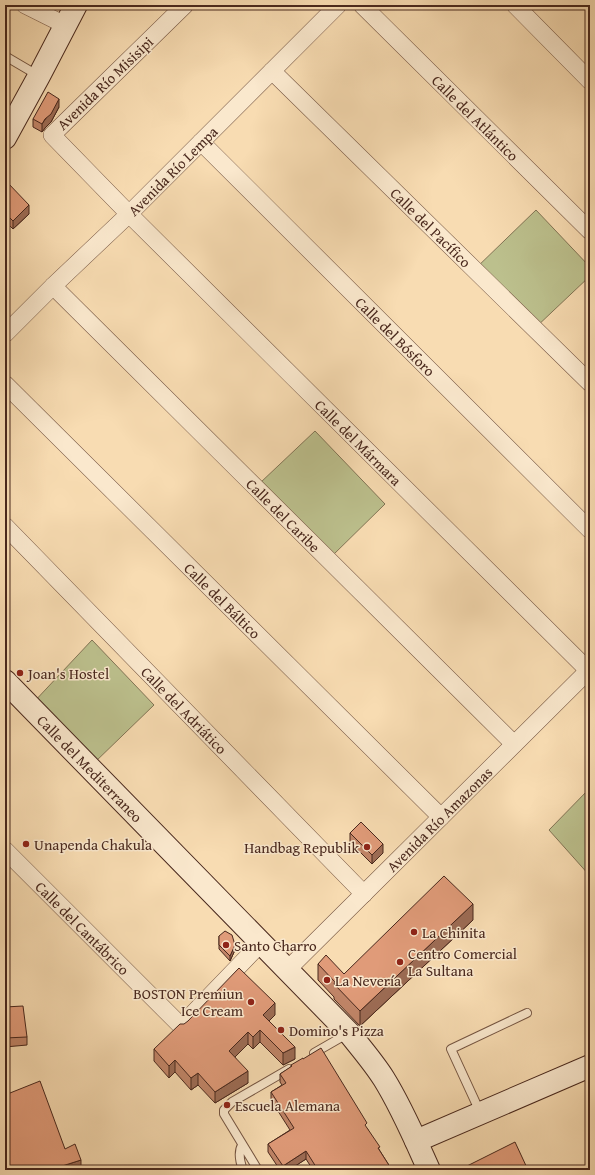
<svg xmlns="http://www.w3.org/2000/svg" width="595" height="1175" font-family="'Gentium Book Plus',serif">
<style>
.green{fill:#bcc08d;stroke:#827455}
.lines{fill:none;stroke-linecap:round;stroke-linejoin:round}
.lane-casing{stroke:#755542;stroke-width:10}
.street-casing{stroke:#755542;stroke-width:18}
.secondary-casing{stroke:#49281d;stroke-width:24}
.lane{stroke:#fae8cd;stroke-width:8}
.street{stroke:#fae8cd;stroke-width:17}
.secondary{stroke:#fae8cd;stroke-width:22}
.wall{fill:#c18568;stroke:#49281d}
.shaded-wall{fill:#9d6c55;stroke:#49281d}
.building{fill:#e09b79;stroke:#49281d}
.poi-dot{fill:#8f2418;stroke:#fae8cd;stroke-width:1.5}
.labels{text-anchor:middle;dominant-baseline:central;stroke-width:3;stroke-linejoin:round;paint-order:stroke}
.street-label{font-size:15px;fill:#49281d;stroke:#fae8cd}
.poi-label{font-size:15px;fill:#49281d;stroke:#fae8cd;text-anchor:start}
</style>
<rect width="100%" height="100%" fill="#f8dcb2"/>
<filter id="stains"><feTurbulence type="fractalNoise" baseFrequency=".005" numOctaves="4"/><feColorMatrix values="0 0 0 0 .2 0 0 0 0 .09 0 0 0 0 .02 0 0 0 .5 -.17"/></filter>
<radialGradient id="worn" r=".72"><stop offset=".6" stop-color="#630" stop-opacity="0"/><stop offset="1" stop-color="#630" stop-opacity=".3"/></radialGradient>
<path class="green" d="M536,210L590,267V276L534,329L474,270Z
M315,431L385,504L332,556L260,483Z
M92,640L154,705L93,764L32,704Z
M590,788V876L549,830Z"/>
<g class="lines">
<defs>
<path id="lane" d="M5,56L39,76
M314,1053L347,1034
M480,1112L451,1049L527,1013
M242,1145C238,1152 240,1162 243,1170
M258,1170L224,1114V1110L232,1102L289,1069"/>
<g id="street">
<path d="M25,5L65,25"/>
<path id="s1" d="M185,5L52,135L129,214L588,670"/>
<path id="s2" d="M362,5L590,231"/>
<path d="M515,5L590,81"/>
<path id="s3" d="M272,71L590,383"/>
<path id="s4" d="M201,142L590,530"/>
<path id="s5" d="M53,286L514,744"/>
<path id="s6" d="M5,334L53,286L129,214L338,5"/>
<path id="s7" d="M5,384L441,817"/>
<path id="s8" d="M5,526L364,894"/>
<path id="s9" d="M5,850L181,1026L261,943"/>
<path id="s10" d="M288,969L590,669"/>
</g>
<g id="secondary">
<path d="M5,138L39,76L76,5"/>
<path id="s11" d="M5,681L349,1033C361,1048 374,1063 384,1079C402,1108 415,1139 429,1170"/>
<path d="M416,1141L590,1066"/>
</g>
</defs>
<use href="#lane" class="lane-casing"/>
<use href="#street" class="street-casing"/>
<use href="#secondary" class="secondary-casing"/>
<use href="#lane" class="lane"/>
<use href="#street" class="street"/>
<use href="#secondary" class="secondary"/>
</g>
<path class="wall" d="M59,107L51,122L45,128L42,132L33,127V119Z
M5,184L29,214L13,229L5,221Z
M350,833L383,853L372,864L350,842Z
M473,920L360,1026L334,999V997L318,980V964L344,974Z
M219,936L235,950L230,961L219,949Z
M5,1007L27,1037V1045L5,1047Z
M275,1015L269,1021L295,1059L283,1065L260,1042L253,1049L248,1044L235,1057L248,1083L215,1103L198,1085L191,1090L175,1072L169,1078L154,1061V1049Z
M291,1065L367,1128L380,1151L392,1170H313L306,1159L289,1170H280L268,1152V1144L290,1130L271,1100V1092L282,1085L280,1082V1074L291,1067Z"/>
<path class="shaded-wall" d="M59,99V107L51,122L45,128L42,132V124Z
M29,205V214L13,229V221Z
M383,844V853L372,864V855Z
M473,904V920L360,1026V1011Z
M235,945V950L230,961V956Z
M275,1003V1015L263,1027V1015Z
M260,1030V1042L253,1049V1037Z
M248,1032V1044L229,1063V1051Z
M295,1047V1059L283,1065V1053Z
M175,1060V1072L169,1078V1066Z
M248,1071V1083L215,1103V1092Z
M198,1073V1085L191,1090V1078Z
M306,1151V1159L289,1170H283V1166Z
M81,1160V1170H56V1168Z"/>
<path class="building" d="M48,92L59,99L51,114L45,119L42,124L33,119Z
M7,182L29,205L13,221L5,213V206L9,203L5,198V184Z
M361,822L383,844L372,855L350,833Z
M444,876L473,904L360,1011L334,984L335,982L318,964L326,955L344,974Z
M225,931L232,935L235,945L230,956L219,945V936Z
M239,968L275,1003L263,1015L295,1047L283,1053L260,1030L253,1037L248,1032L229,1051L248,1071L215,1092L198,1073L191,1078L175,1060L169,1066L154,1049L180,1024H184L188,1021Z
M23,1006L27,1037L5,1038V1007Z
M321,1048L367,1123L365,1125L380,1147L378,1148L392,1170H318L306,1151L283,1166L268,1144L294,1128L271,1092L286,1083L280,1074L292,1066L291,1065L303,1058V1059Z
M40,1081L65,1149L75,1144L81,1160L56,1168L57,1170H5V1095Z
M515,1142L528,1170H466L465,1167Z"/>
<g class="poi-dot">
<circle cx="20" cy="673" r="4"/>
<circle cx="26" cy="844" r="4"/>
<circle cx="367" cy="847" r="4"/>
<circle cx="414" cy="932" r="4"/>
<circle cx="226" cy="945" r="4"/>
<circle cx="400" cy="962" r="4"/>
<circle cx="327" cy="980" r="4"/>
<circle cx="251" cy="1002" r="4"/>
<circle cx="281" cy="1030" r="4"/>
<circle cx="227" cy="1105" r="4"/>
</g>
<g class="labels">
<g class="street-label">
<text transform="translate(105 83) rotate(-44)">Avenida Río Misisipi</text>
<text stroke="none"><textPath href="#s2" startOffset="160">Calle del Atlántico</textPath></text>
<text stroke="none"><textPath href="#s6" startOffset="234">Avenida Río Lempa</textPath></text>
<text stroke="none"><textPath href="#s3" startOffset="223">Calle del Pacífico</textPath></text>
<text stroke="none"><textPath href="#s4" startOffset="275">Calle del Bósforo</textPath></text>
<text stroke="none"><textPath href="#s1" startOffset="620">Calle del Mármara</textPath></text>
<text stroke="none"><textPath href="#s5" startOffset="325">Calle del Caribe</textPath></text>
<text stroke="none"><textPath href="#s7" startOffset="307">Calle del Báltico</textPath></text>
<text stroke="none"><textPath href="#s8" startOffset="257">Calle del Adriático</textPath></text>
<text stroke="none"><textPath href="#s11" startOffset="122">Calle del Mediterraneo</textPath></text>
<text stroke="none"><textPath href="#s10" startOffset="213">Avenida Río Amazonas</textPath></text>
<text stroke="none"><textPath href="#s9" startOffset="110">Calle del Cantábrico</textPath></text>
</g>
<g class="poi-label">
<text x="28" y="673">Joan's Hostel</text>
<text x="34" y="844">Unapenda Chakula</text>
<text x="359" y="847" text-anchor="end">Handbag Republik</text>
<text x="422" y="932">La Chinita</text>
<text x="234" y="945">Santo Charro</text>
<text x="408" y="953">Centro Comercial<tspan x="408" dy="17">La Sultana</tspan></text>
<text x="335" y="980">La Nevería</text>
<text x="243" y="993" text-anchor="end">BOSTON Premiun<tspan x="243" dy="17">Ice Cream</tspan></text>
<text x="289" y="1030">Domino's Pizza</text>
<text x="235" y="1105">Escuela Alemana</text>
</g>
</g>
<rect width="595" height="1175" fill="none" stroke="#f8dcb2" stroke-width="20"/>
<rect x="6" y="6" width="583" height="1163" fill="none" stroke="#49281d" stroke-width="2"/>
<rect x="10" y="10" width="575" height="1155" fill="none" stroke="#49281d"/>
<rect width="100%" height="100%" filter="url(#stains)"/>
<rect width="100%" height="100%" fill="url(#worn)"/>
</svg>
